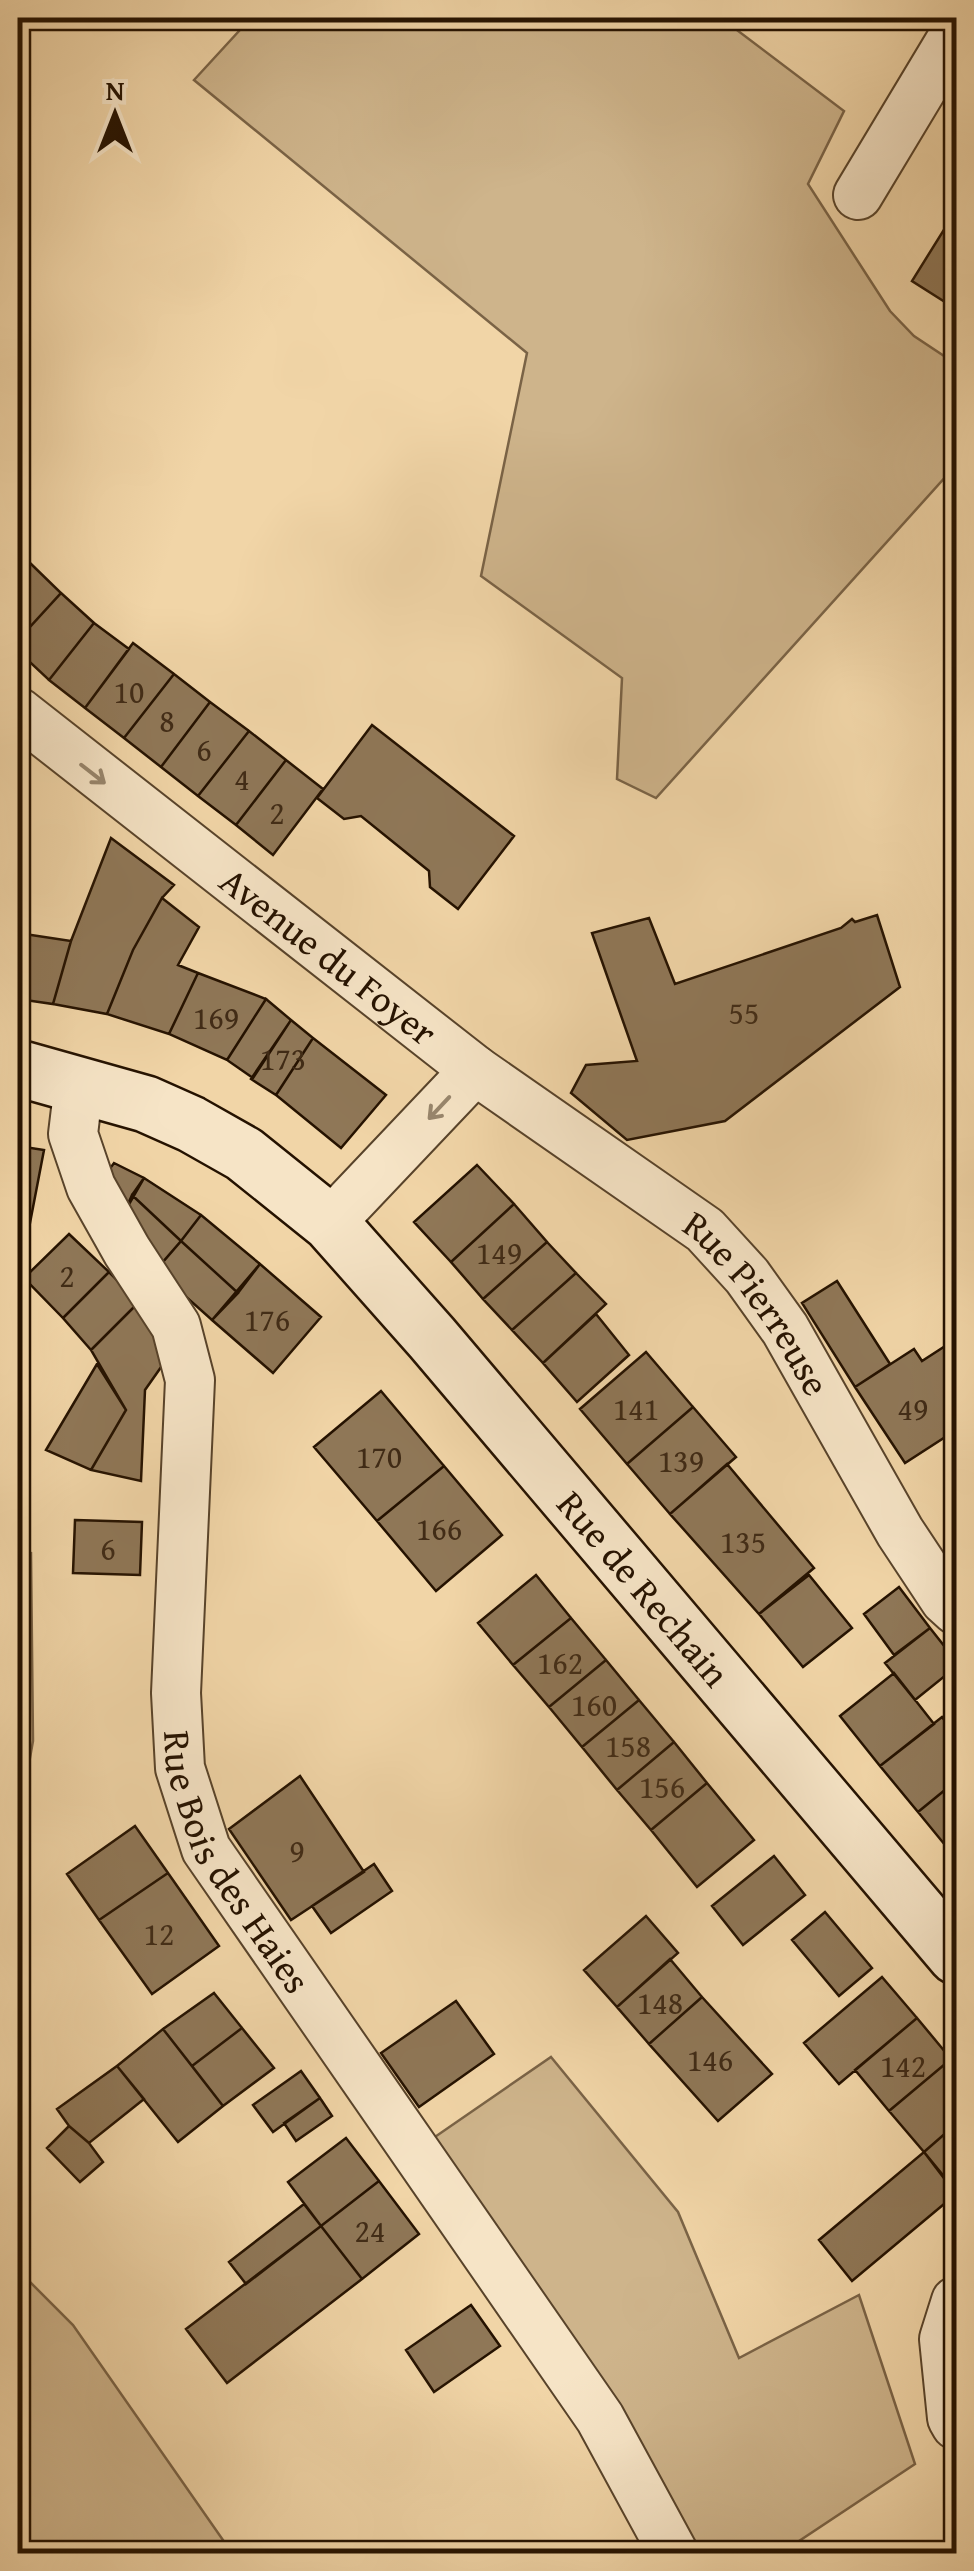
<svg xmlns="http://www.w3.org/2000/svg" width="974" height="2571" font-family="'Gentium Book Plus',serif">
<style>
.green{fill:#ceb48b;stroke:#7a6346;stroke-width:2.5}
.building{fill:#8f7757;stroke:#251200;stroke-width:2.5}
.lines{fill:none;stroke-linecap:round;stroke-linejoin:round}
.minor-casing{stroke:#58432a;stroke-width:52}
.secondary-casing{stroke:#251200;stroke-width:60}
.minor{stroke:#f6e4c6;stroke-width:48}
.secondary{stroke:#f6e4c6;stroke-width:55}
.oneway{stroke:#98866d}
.labels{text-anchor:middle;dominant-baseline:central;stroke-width:8;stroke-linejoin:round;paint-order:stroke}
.number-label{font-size:32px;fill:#402b16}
.street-label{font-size:38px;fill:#251200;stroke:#f6e4c6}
</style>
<rect width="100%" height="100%" fill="#f1d5a7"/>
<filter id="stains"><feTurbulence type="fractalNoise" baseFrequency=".002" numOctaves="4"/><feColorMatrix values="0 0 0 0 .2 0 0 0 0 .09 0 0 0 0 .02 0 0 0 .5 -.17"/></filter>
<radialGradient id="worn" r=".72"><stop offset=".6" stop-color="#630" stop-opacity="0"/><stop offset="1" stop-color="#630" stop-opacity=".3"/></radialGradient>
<path class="green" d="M251,18H721L844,111L808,184L890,311L914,336L956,364V475L949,473L656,798L617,779L622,678L481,576L527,353L194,80Z
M18,1551L31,1553L33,1741L23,1797L18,1800Z
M551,2057L678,2212L739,2358L859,2295L915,2464L781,2553H693L429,2141Z
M18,2270L73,2325L232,2553H29L18,2532Z"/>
<path class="building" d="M955,212L956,214V309L912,281Z
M18,548L29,562L18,573Z
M29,562L61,593L18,640V573Z
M61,593L94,623L49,680L18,651V640Z
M94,623L129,649L85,708L49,680Z
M133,643L174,674L124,738L85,708Z
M174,674L210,702L161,767L124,738Z
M210,702L249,731L198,796L161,767Z
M372,725L514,836L458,909L430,887L429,871L361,816L344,819L317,798Z
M249,731L286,760L236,825L198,796Z
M286,760L323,789L273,855L236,825Z
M111,838L174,885L162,898L133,950L107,1014L53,1004L71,941Z
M162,898L199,927L178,965L198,973L169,1034L107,1014L133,950Z
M877,915L900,987L725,1121L627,1140L571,1093L586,1065L637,1061L592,933L649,918L675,984L841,928L852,919L855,922Z
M18,933L71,941L53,1004L18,999Z
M198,973L266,999L227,1060L169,1034Z
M266,999L291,1020L253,1078L227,1060Z
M291,1020L313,1038L276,1095L251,1079Z
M313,1038L386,1095L341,1148L276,1095Z
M18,1146L44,1150L30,1223L18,1222Z
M114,1163L144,1178L124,1213L103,1178Z
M477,1165L514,1204L451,1262L414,1222Z
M144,1178L201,1215L181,1241L132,1195Z
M132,1195L181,1241L156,1270L124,1213Z
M514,1204L547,1242L483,1299L451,1262Z
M201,1215L260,1264L238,1293L181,1241Z
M69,1234L109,1272L63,1318L24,1278Z
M181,1241L238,1293L212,1320L156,1270Z
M547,1242L576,1273L512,1330L483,1299Z
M260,1264L321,1317L273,1373L212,1320Z
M109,1272L139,1302L91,1350L63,1318Z
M576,1273L606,1304L543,1363L512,1330Z
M837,1281L890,1364L855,1387L802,1303Z
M139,1302L166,1360L145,1390L141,1481L91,1470L126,1410L91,1350Z
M596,1314L629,1355L577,1402L543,1363Z
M956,1339V1430L905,1463L855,1387L914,1349L922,1361Z
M646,1352L693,1407L627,1464L580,1409Z
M97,1364L126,1410L91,1470L46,1450Z
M381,1391L444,1466L377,1521L314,1447Z
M693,1407L736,1457L670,1514L627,1464Z
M727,1464L814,1568L759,1614L670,1514Z
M444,1466L502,1535L436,1591L377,1521Z
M75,1520L142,1522L140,1575L73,1573Z
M536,1575L571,1618L513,1665L478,1623Z
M809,1575L852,1628L803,1667L759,1614Z
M899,1587L930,1628L894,1655L864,1614Z
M571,1618L606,1660L549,1707L513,1665Z
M930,1628L956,1661V1667L915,1700L885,1663Z
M606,1660L639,1700L582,1747L549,1707Z
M894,1673L934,1724L880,1766L840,1716Z
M639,1700L674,1742L617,1790L582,1747Z
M942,1717L956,1735V1781L918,1812L880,1766Z
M674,1742L707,1783L651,1830L617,1790Z
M300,1776L364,1872L291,1920L229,1829Z
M956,1781V1854L954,1856L918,1812Z
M707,1783L754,1840L697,1887L651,1830Z
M135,1826L168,1873L99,1920L67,1874Z
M774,1856L805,1895L743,1945L712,1906Z
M374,1864L392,1891L331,1933L312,1906Z
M168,1873L219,1946L152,1994L99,1920Z
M825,1912L872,1968L839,1996L792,1940Z
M646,1916L678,1953L617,2007L584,1970Z
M670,1959L702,1997L649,2044L617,2007Z
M882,1977L917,2018L839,2084L804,2043Z
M214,1993L242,2028L192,2066L163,2029Z
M702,1997L772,2074L718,2121L649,2044Z
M456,2001L494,2054L419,2107L381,2053Z
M917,2018L951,2059L889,2111L855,2070Z
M242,2028L274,2068L223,2106L192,2066Z
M163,2029L223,2106L178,2142L117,2066Z
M951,2059L956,2065V2124L924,2152L889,2111Z
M117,2066L144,2099L89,2143L69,2126L57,2109Z
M301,2071L320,2098L273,2132L253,2105Z
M320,2098L332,2116L296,2141L284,2123Z
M956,2124V2191L924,2152Z
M69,2126L89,2143L103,2162L80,2182L47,2148Z
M346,2138L379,2181L321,2226L288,2182Z
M924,2152L956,2194L852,2281L819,2240Z
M379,2181L419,2234L362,2279L321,2226Z
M304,2204L321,2226L246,2284L229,2262Z
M321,2226L362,2279L227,2383L186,2329Z
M471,2305L500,2346L434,2392L406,2350Z"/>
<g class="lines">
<defs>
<g id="minor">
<path d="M858,195L956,32"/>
<path id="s1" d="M18,712L475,1070L330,1223"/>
<path id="s2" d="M475,1070L705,1230L747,1276L785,1329L900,1532L945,1600L956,1610"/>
<path id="s3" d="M79,1084L73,1134L91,1187L127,1251L176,1326L190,1380L176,1693L180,1768L206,1849L600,2418L674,2554"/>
<path d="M956,2301L944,2339L952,2418L956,2425"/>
</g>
<g id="secondary">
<path id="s4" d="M18,1068L146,1104L191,1124L244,1154L330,1223L432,1338L956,1956"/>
</g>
</defs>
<use href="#minor" class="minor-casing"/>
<use href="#secondary" class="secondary-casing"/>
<use href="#minor" class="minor"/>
<use href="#secondary" class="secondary"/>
</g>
<defs><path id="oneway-shaft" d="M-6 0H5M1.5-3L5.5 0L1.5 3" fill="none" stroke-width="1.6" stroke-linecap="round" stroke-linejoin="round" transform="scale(2.5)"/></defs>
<g class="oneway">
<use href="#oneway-shaft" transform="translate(93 774) rotate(38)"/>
<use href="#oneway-shaft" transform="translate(439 1108) rotate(133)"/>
</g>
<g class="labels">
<g class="number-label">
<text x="129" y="691">10</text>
<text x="167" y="720">8</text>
<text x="204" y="749">6</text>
<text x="242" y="778">4</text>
<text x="277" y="812">2</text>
<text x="744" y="1012">55</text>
<text x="216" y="1017">169</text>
<text x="283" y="1058">173</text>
<text x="499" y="1252">149</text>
<text x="67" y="1275">2</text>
<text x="267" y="1319">176</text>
<text x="636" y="1408">141</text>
<text x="913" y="1408">49</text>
<text x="379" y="1456">170</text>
<text x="681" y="1460">139</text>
<text x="439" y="1528">166</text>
<text x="743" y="1541">135</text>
<text x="108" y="1548">6</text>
<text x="560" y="1662">162</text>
<text x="594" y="1704">160</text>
<text x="628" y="1745">158</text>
<text x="662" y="1786">156</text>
<text x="297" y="1850">9</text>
<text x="159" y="1933">12</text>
<text x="660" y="2002">148</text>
<text x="710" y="2059">146</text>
<text x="903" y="2065">142</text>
<text x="370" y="2230">24</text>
</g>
<g class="street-label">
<text stroke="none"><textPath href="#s1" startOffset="395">Avenue du Foyer</textPath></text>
<text stroke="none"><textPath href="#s2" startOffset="370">Rue Pierreuse</textPath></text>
<text stroke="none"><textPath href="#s4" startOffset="835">Rue de Rechain</textPath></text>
<text stroke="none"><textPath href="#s3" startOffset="822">Rue Bois des Haies</textPath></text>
</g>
</g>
<rect width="974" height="2571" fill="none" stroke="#f1d5a7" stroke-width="60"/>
<rect x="20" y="20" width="934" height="2531" fill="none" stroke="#251200" stroke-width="5"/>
<rect x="30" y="30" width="914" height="2511" fill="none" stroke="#251200" stroke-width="2.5"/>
<g transform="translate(115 115)" stroke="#f6e4c6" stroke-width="8" paint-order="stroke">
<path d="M0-8L18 38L0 25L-18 38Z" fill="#251200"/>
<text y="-15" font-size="28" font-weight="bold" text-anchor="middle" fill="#251200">N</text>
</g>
<rect width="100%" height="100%" filter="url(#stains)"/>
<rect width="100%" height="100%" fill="url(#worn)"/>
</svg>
